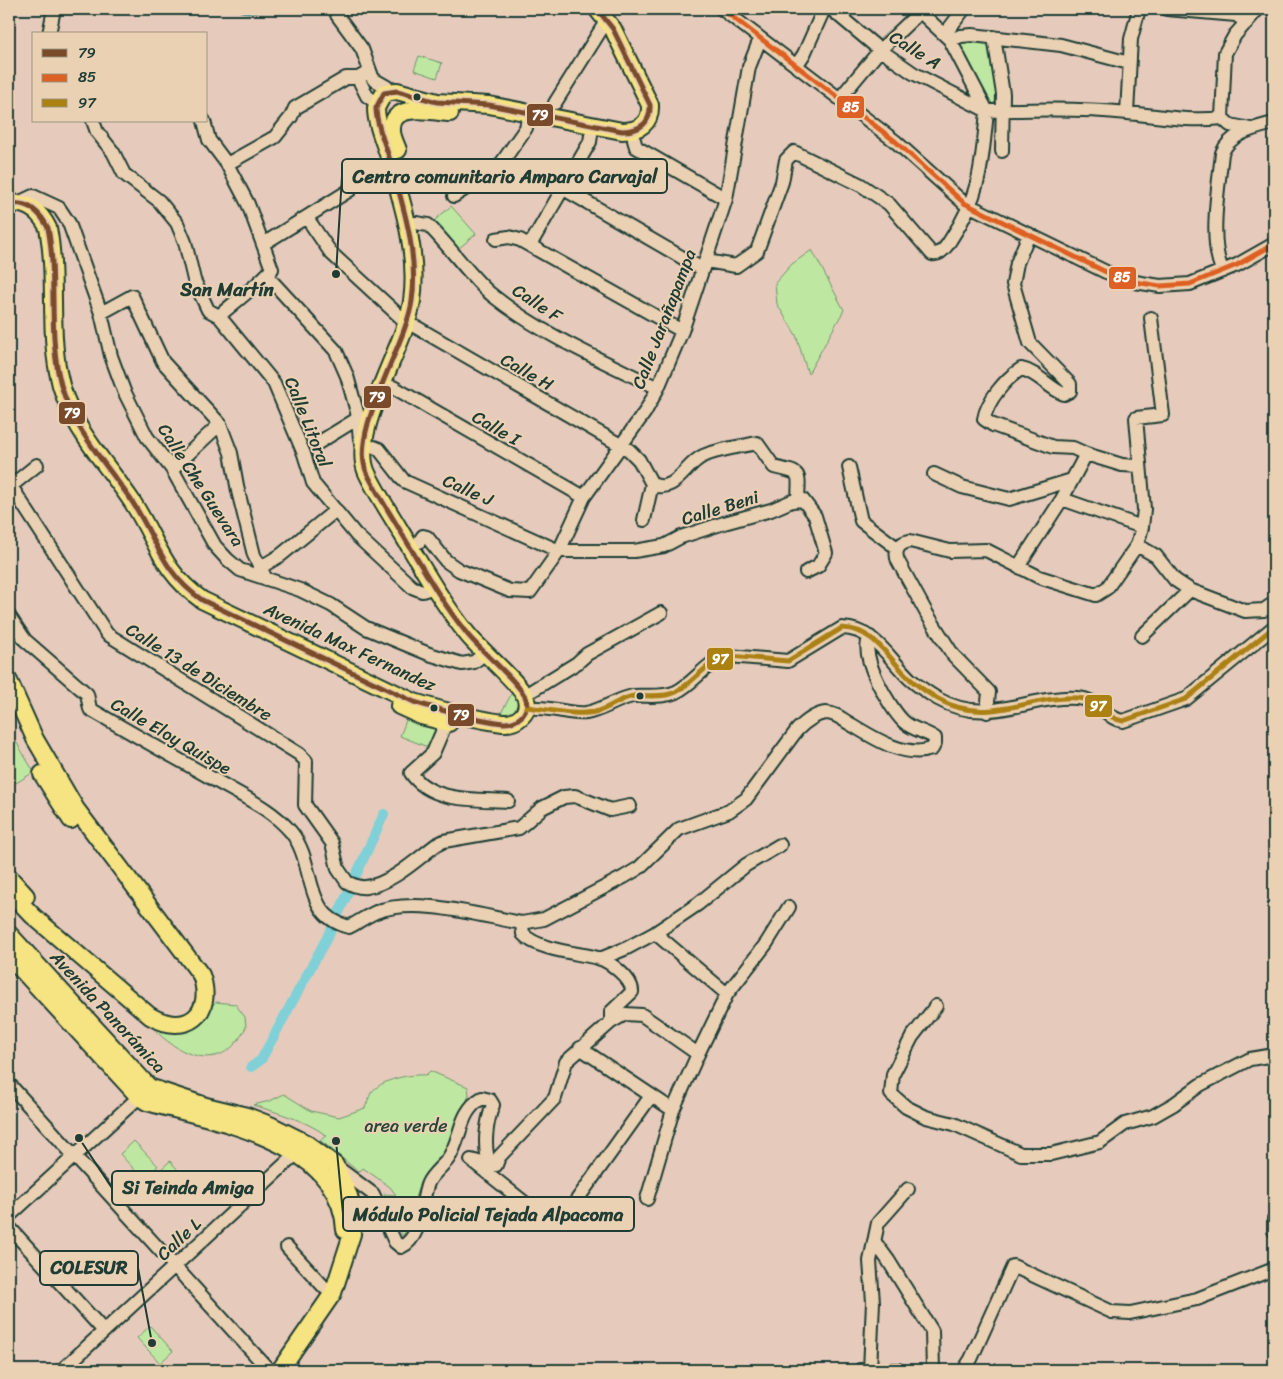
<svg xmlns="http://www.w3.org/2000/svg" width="1283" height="1379" font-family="Sriracha,sans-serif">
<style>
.green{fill:#bee7a2;stroke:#6e926b}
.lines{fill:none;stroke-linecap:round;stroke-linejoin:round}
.stream{stroke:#599596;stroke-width:2.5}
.canal{stroke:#7fd0d7;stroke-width:10}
.minor-casing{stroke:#1f3d34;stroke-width:16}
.major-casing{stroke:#1f3d34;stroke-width:20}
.minor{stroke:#ebd1b3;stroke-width:12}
.major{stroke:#f6e381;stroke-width:16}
.bus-1-casing{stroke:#ebd1b3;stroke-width:9}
.bus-2-casing{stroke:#ebd1b3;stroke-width:9}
.bus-3-casing{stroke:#ebd1b3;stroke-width:9}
.bus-1{stroke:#7a4b2a;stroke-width:5}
.bus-2{stroke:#dd6124;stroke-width:5}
.bus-3{stroke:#ab8112;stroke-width:5}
.bus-dot{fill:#1f3d34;stroke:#ebd1b3;stroke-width:2}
.labels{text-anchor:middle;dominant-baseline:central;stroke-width:4;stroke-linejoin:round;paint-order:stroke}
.street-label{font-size:18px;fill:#1f3d34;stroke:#ebd1b3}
.park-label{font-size:18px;fill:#27463a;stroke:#ebd1b3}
.neighbourhood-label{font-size:19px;font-weight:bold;fill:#1f3d34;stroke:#ebd1b3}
.leader{fill:none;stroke:#1f3d34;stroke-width:2}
.callout-dot{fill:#1f3d34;stroke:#ebd1b3;stroke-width:2}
.callout{fill:#ebd1b3;stroke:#1f3d34;stroke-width:2}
.callout-label{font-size:19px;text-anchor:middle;font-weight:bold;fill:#1f3d34}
.line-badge{stroke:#ebd1b3;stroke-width:2}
.badge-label{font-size:14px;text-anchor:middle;font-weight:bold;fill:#fff}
</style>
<rect width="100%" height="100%" fill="#e6cbbc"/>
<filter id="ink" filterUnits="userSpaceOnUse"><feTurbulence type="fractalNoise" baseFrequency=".02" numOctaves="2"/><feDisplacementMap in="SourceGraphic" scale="10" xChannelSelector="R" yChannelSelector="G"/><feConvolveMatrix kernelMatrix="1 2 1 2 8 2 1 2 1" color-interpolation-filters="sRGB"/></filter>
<g filter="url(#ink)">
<path class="green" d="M960,40L989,41L999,96L997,101L992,104L956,42Z
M419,56L442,63L437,78L414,70Z
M451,206L476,234L458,249L434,221Z
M812,250L844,310L808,374L796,335L777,304L775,283L792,264Z
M512,693L517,698C519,707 517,712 509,717L500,715Z
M407,718L438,730L430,748L400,736Z
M9,730L34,772L16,783L9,772Z
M216,1002L235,1004L245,1017L246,1027C223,1076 179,1057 150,1025L205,1013Z
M430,1071L468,1087L469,1095L447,1147L420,1182L403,1237L384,1194L396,1195L390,1187L363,1168L359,1172L354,1168L320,1140L327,1136C306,1120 278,1113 253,1105L270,1101L284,1094L311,1111L339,1117L365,1108C367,1103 369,1097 371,1093C381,1079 410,1074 426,1075Z
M134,1141L158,1166L143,1179L120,1154Z
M170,1161L183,1176L157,1199L144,1185Z
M150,1326L173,1351L160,1363L137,1338Z"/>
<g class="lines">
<path class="stream" d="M236,9C247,14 253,12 265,11C275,11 280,15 289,9
M124,12L129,9"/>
<path class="canal" d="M251,1067L261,1060L330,932L384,814"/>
<defs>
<path id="minor" d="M722,9L895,141L964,203L1106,272L1135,282L1160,286L1190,284L1237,265L1274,244
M917,9L950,40L987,111C1033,109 1082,108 1128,113C1160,116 1190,122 1222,118
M1167,9L1236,15L1247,23
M337,15L362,49L373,79L387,87L390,91
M49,34L54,9
M945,34L964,9
M994,37L1003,94L1002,151
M950,40L961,36L972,35L1061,45L1129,63
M796,66L804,54L824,9
M358,78L367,96L377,103
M840,98L880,50L923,9
M555,103L607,20
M1127,113L1131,39L1139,9
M93,121L97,132L113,152L124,174L159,201L177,223L185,242L194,280L208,310L219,316L274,383L304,454L313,483L356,535L412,587L422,591L435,587
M204,121L209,140L227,164L248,204L272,269C262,282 233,303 219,316
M1250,129L1230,125L1222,118L1225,53L1235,35L1258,9
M634,140L636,147L726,199
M227,164L275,137L291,117L295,108L346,78H358L369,72
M564,189L702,269
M454,196L498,168L526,128L527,123
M18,203L33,196L59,208L69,223L101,313L111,356L124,391L147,437L172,469L215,546L227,559L240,570L300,590L331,605L366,628L429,654L462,664L474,662L484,654
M307,218L331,253L407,323
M416,223L428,225C449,245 471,278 492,295C542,335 601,360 658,388
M1029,234L1017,263L1013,284L1030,343L1070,384V391L1064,394C1048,388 1038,372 1021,369C1005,379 987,401 984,419L993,425L1053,447L1073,448L1086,454L1122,465L1140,466
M496,239L509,237L520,240L682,331
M263,244L350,190
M530,245L590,142L591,135
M706,261L736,266L757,251L782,182L786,160L794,152L861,185L889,204L932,254C940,256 947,246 951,239C981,194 982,163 987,111L913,73L880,50L831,9
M1223,271C1208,244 1219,184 1222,153C1230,133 1255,128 1274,123
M267,276L336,351L347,376L357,412L360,439L363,444
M101,313L132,296L163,362L220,424L231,453L238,491L254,555L266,579
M416,327L629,450L639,460L652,484C675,495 685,464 703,456C719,449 739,447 757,443L774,467C802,474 799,470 798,500
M393,387L584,497
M318,443L357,419
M374,447L379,449L404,481L559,551H634L664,546L681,537L724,523L771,510L792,501L803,500L815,516L826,553L818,566L806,572
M849,467L861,521L897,548
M172,469L220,424
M934,474L962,487L1009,499L1072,480
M9,483L107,634L299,754L306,761L305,805L332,843L338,869L347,882C353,885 359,888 366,887C391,884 416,860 436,845L444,841L519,828L542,808L564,797L575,796L610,810L630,806
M11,486L37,465
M1062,499L1142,527
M644,520L652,484
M419,542L423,536L427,537L446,561L459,570L510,591L530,592L559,551L584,497L645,412L658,388L682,331L726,199L749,67L760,39
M1137,545L1156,556L1175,580L1190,590L1245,611L1264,610L1274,603
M261,567L281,555L336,510
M1018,567L1062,499L1086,454
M9,616L25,640L87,694L90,709C131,733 172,756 213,779C240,795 271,808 291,832C317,864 301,915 349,927C358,922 367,916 376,912C415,896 481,916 522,923L523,934C537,950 578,953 598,958C609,961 633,979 632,992L611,1012V1022
M1142,636L1190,590
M533,690L577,663L587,654L661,613
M536,708C553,707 570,715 586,713C603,710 617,699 633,696C647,695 663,698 676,692C696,682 706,661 729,656L788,661L842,628C875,629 888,658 910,679C918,686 928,693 938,699C987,727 1028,695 1077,698C1100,699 1106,719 1123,721L1186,699L1274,627
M987,712L989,692L953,655L927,614L898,561C894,551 898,543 910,541L950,551L986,550L1039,577L1096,595L1107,588L1137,545L1142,527L1144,509L1136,418L1163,415L1151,318
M449,716L433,753L411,773C431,803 476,799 508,801
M522,923L544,919L624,877L639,868L679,829L729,811L746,799L797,730C804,723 815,714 826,713C834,713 841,718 847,722C871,736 903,759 932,749L935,743V738C925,731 912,730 903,721C890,708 858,655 870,637
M655,933L727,994
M600,959L627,948L655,933L698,904L746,865L780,845
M936,1006L912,1037L893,1074L891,1094L906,1107L926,1117L954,1124L1021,1154H1051L1100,1142L1125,1124L1153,1116L1174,1104L1200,1085L1250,1059L1274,1055
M580,1048L673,1110
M9,1084L269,1370
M490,1165L471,1160L539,1214
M337,1167L373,1194L395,1242L401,1247C423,1237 420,1203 428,1183C432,1174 442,1167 448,1159C462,1139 458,1112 482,1098L490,1100L493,1105C486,1123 483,1147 490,1165H496L499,1157L555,1098L566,1062L611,1022L625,1014L642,1015L698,1054
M647,1199L673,1110L698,1054L727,994L766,944L789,907
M574,1204L651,1096
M9,1216L139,1097
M1274,1219V1231
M9,1227L104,1331
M874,1241L888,1260L932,1331L933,1370
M287,1247L325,1288L333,1293
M62,1370L297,1153
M860,1370H898
M870,1370L873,1302L870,1261L878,1223L908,1189
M964,1370L971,1359L1013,1266L1112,1312L1130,1313L1197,1299L1274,1269"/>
<path id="major" d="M398,150C396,144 392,137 392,131C390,101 433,112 450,113
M9,204C28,201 40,212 48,228C57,275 49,325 58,372C67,424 105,461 133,503C158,542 162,572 202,600L414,702C443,711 473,719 503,723C516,724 530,714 526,699C522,685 479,649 468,635C442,603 422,567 401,532C390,513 377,494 367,473C348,433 406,346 412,301C419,253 402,202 389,157C384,141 376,124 376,108L384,93L397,91L437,102L489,105L622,131C640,131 651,123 650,105L613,29L597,9
M9,681L35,739L76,809L201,975C215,1014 186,1037 150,1016L33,916L9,891
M399,706L421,716L449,723
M42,774L71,820
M9,877L26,896
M9,934L149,1087L206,1106L247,1116L270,1125L306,1143L335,1165L349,1196L353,1214L352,1234L333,1293L280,1370
M9,956L139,1097L147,1102C215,1121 341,1140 345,1230"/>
</defs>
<use href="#minor" class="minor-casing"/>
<use href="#major" class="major-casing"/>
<use href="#minor" class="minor"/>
<use href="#major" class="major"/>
<defs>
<path id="bus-1" d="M9,204C28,201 40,212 48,228C57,275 49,325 58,372C67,424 105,461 133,503C158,542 162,572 202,600L414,702C443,711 473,719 503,723C516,724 530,714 526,699C522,685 479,649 468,635C442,603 422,567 401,532C390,513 377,494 367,473C348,433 406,346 412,301C419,253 402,202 389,157C384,141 376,124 376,108L384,93L397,91L437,102L489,105L622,131C640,131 651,123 650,105L613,29L597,9"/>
<path id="bus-2" d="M722,9L895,141L964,203L1106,272L1135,282L1160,286L1190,284L1237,265L1274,244"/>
<path id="bus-3" d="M526,707C548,709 577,717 599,711C611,707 621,698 634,696C647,695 664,698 676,692C696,681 706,661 729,656L788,661L842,628C875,629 888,658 910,679C918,686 928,693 938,699C987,727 1028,695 1077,698C1100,699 1106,719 1123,721L1186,699L1274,627"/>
</defs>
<use href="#bus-1" class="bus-1-casing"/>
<use href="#bus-2" class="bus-2-casing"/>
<use href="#bus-3" class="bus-3-casing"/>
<use href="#bus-1" class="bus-1"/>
<use href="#bus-2" class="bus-2"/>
<use href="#bus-3" class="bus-3"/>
</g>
</g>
<g class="bus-dot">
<circle cx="417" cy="97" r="4.5"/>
<circle cx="640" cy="696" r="4.5"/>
<circle cx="434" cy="708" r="4.5"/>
</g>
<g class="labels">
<g class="street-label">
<text transform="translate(915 50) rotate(32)">Calle A</text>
<text transform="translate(537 303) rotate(33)">Calle F</text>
<text transform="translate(664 319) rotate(-69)">Calle Jarañapampa</text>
<text transform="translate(527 372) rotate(30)">Calle H</text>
<text transform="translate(308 422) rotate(68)">Calle Litoral</text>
<text transform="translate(496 428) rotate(30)">Calle I</text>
<text transform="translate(201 485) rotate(57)">Calle Che Guevara</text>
<text transform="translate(468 490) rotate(24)">Calle J</text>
<text transform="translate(720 508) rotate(-17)">Calle Beni</text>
<text transform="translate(350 647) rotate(25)">Avenida Max Fernandez</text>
<text transform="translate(199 672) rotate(32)">Calle 13 de Diciembre</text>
<text transform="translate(171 736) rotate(30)">Calle Eloy Quispe</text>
<text transform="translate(108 1012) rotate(47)">Avenida Panorámica</text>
<text transform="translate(179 1239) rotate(-43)">Calle L</text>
</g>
<g class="park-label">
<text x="406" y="1126">area verde</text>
</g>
<g class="neighbourhood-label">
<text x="227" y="289">San Martín</text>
</g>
</g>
<path class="leader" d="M336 274L342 176M79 1138L112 1188M336 1141L343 1214M152 1343L138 1268"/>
<g class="callout-dot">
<circle cx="336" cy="274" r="5"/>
<circle cx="79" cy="1138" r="5"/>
<circle cx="336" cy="1141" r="5"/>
<circle cx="152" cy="1343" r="5"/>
</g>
<g class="callout">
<rect x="342" y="159" width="325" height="34" rx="5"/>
<rect x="112" y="1171" width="152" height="34" rx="5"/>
<rect x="343" y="1197" width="291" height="34" rx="5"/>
<rect x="40" y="1251" width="98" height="34" rx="5"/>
</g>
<g class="callout-label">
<text x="505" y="183">Centro comunitario Amparo Carvajal</text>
<text x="188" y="1194">Si Teinda Amiga</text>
<text x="488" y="1221">Módulo Policial Tejada Alpacoma</text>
<text x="89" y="1274">COLESUR</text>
</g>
<g class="line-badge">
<rect x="836" y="95" width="29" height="24" rx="5" fill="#dd6124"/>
<rect x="526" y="103" width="28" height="24" rx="5" fill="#7a4b2a"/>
<rect x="1108" y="266" width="29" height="24" rx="5" fill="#dd6124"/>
<rect x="363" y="385" width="29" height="24" rx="5" fill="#7a4b2a"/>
<rect x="58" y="401" width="28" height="24" rx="5" fill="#7a4b2a"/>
<rect x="706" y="647" width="28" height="24" rx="5" fill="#ab8112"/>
<rect x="1084" y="694" width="29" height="24" rx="5" fill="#ab8112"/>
<rect x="447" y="703" width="28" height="24" rx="5" fill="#7a4b2a"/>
</g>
<g class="badge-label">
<text x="851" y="112">85</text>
<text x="540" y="120">79</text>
<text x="1122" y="282">85</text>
<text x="377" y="402">79</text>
<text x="72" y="418">79</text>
<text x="720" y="664">97</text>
<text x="1098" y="711">97</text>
<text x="461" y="720">79</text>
</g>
<rect width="1283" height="1379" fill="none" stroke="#ebd1b3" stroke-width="30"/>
<rect x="15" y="15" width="1253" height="1349" fill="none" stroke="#1f3d34" stroke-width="2" filter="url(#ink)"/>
<rect x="32" y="32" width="175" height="90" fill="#ebd1b3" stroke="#999680"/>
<rect x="42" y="49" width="25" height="8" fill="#7a4b2a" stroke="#999680"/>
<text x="78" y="58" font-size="15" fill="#1f3d34">79</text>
<rect x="42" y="74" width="25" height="8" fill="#dd6124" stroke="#999680"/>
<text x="78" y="82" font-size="15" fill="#1f3d34">85</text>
<rect x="42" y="99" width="25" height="8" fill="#ab8112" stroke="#999680"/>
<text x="78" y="108" font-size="15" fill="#1f3d34">97</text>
</svg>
